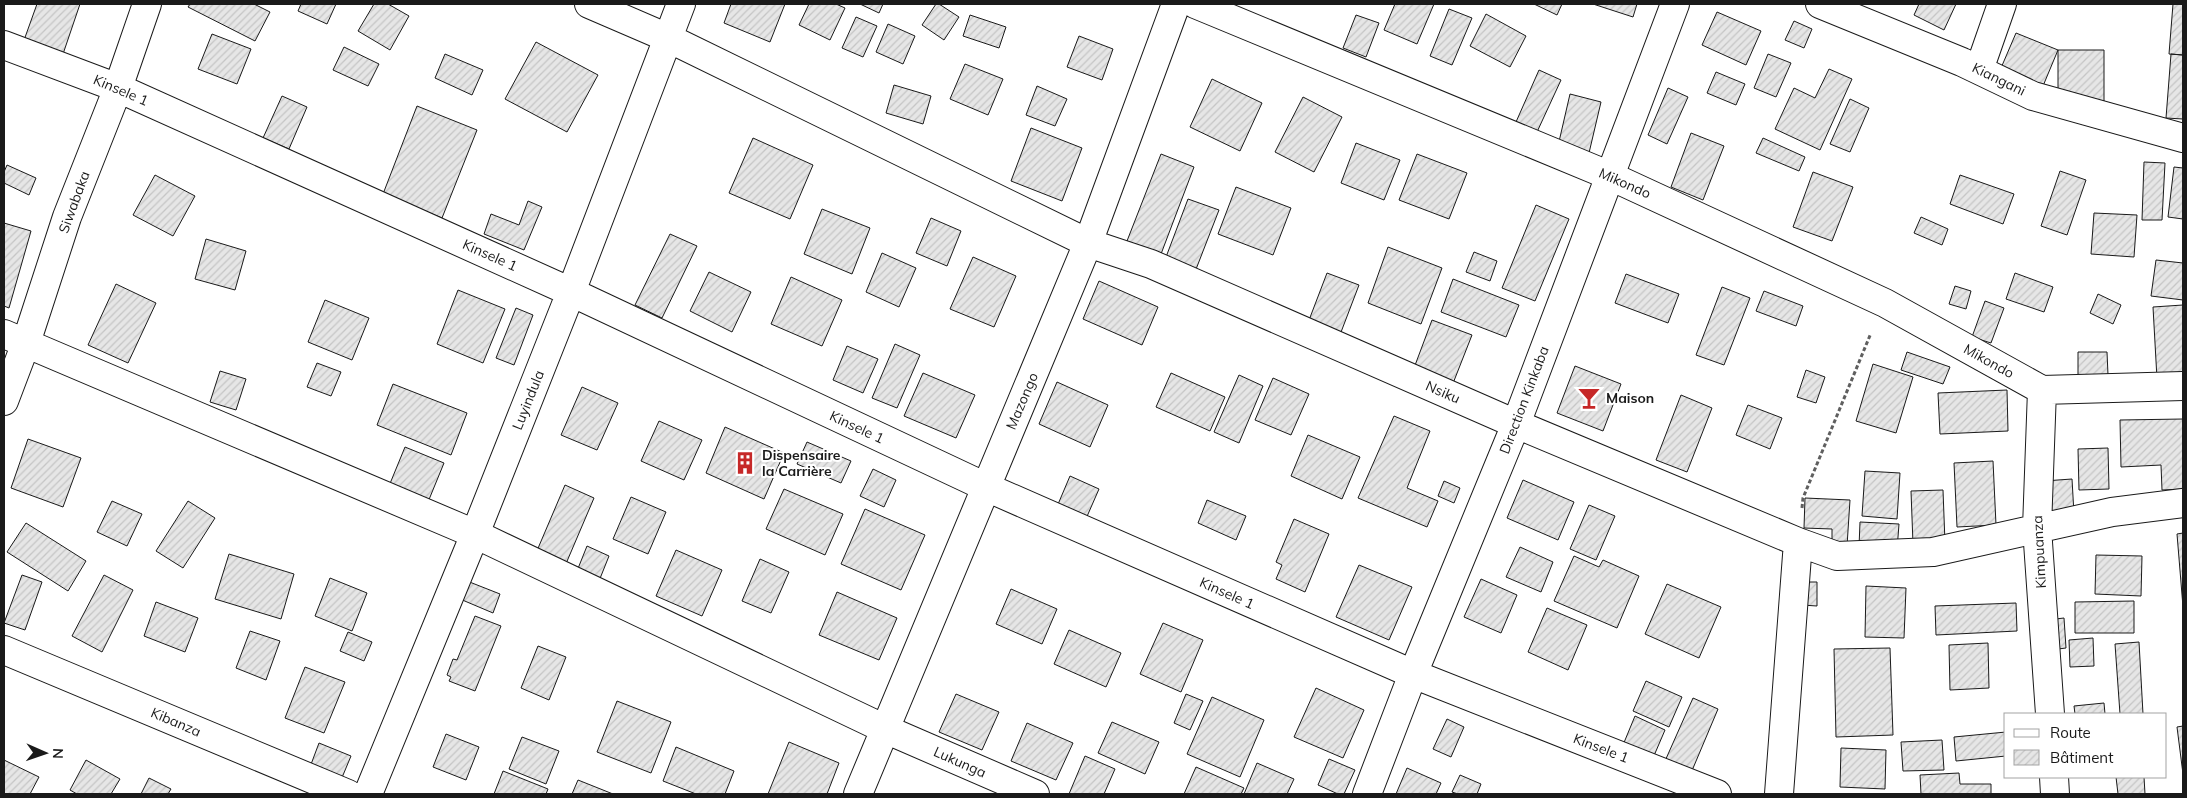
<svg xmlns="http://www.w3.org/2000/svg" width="2187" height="798" font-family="Mulish,sans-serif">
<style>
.building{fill:url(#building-hatch);stroke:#1a1a1a}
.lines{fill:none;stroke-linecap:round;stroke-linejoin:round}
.street-casing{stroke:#1a1a1a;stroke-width:30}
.path{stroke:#5f5f5f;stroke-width:3;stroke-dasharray:4 2.5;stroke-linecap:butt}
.street{stroke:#fff;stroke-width:28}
.labels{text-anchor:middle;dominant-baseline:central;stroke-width:4;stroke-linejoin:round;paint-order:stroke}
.street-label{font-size:14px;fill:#1a1a1a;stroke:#fff}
.poi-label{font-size:14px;font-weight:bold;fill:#1a1a1a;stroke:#fff;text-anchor:start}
</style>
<defs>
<pattern id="building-hatch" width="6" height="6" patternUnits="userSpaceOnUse" patternTransform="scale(1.25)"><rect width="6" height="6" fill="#e6e6e6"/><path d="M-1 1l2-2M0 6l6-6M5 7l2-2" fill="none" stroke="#c5c5c5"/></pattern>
</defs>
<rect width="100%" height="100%" fill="#fff"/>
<path class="building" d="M37,4H80L62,57L23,43Z
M190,4H254L270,12L255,41L188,7Z
M301,4H336L327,24L298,11Z
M374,4H388L409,16L390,50L358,31Z
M731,4H785L770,42L724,23Z
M809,4H836L845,8L830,40L799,25Z
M860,4H883L879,13Z
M936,4H939L959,17L944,40L922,25Z
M1395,4H1434L1417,44L1384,30Z
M1534,4H1562L1557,15Z
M1593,4H1637L1633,17Z
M1919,4H1956L1944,30L1914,15Z
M2173,4H2183V55L2169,54Z
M1449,9L1472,18L1452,65L1430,56Z
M1717,12L1761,31L1746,65L1702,45Z
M1486,14L1526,36L1510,67L1470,46Z
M970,15L1006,27L999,48L963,36Z
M1356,15L1379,23L1366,57L1343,48Z
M856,17L877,26L863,57L842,48Z
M1794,21L1812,29L1804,48L1785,40Z
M888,24L915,36L903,64L876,52Z
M2016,33L2058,50L2043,86L2001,68Z
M212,34L251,49L237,84L198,69Z
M1079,36L1113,49L1102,80L1067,67Z
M536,42L598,75L567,132L505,99Z
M344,47L379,64L368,86L333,70Z
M2058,50H2104V101H2058Z
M445,54L483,70L472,95L435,78Z
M1768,54L1791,63L1776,97L1754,88Z
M2171,54L2183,55V119L2166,118Z
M965,64L1003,79L988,115L950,99Z
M1829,69L1852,79L1820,150L1775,129L1794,88L1815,98Z
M1539,70L1561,80L1537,132L1516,122Z
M1716,72L1745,84L1736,105L1707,93Z
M1212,79L1262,103L1240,151L1190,127Z
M894,85L931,96L923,124L886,113Z
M1037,86L1067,99L1055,126L1026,115Z
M1668,88L1688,97L1667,144L1648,135Z
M1570,94L1601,102L1589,153L1558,146Z
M282,96L307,107L289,149L263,138Z
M1303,97L1342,117L1314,172L1275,152Z
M1850,99L1869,108L1850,152L1830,144Z
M417,106L477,130L442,218L383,194Z
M1031,128L1082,148L1062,201L1011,181Z
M1691,133L1724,146L1703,200L1671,187Z
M753,138L813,165L790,219L729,193Z
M1763,138L1805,157L1799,171L1756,153Z
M1356,143L1400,160L1384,200L1341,183Z
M1161,154L1194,167L1161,254L1127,241Z
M1417,154L1467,173L1449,219L1399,200Z
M2144,162L2165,163L2162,220H2142Z
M7,165L36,178L29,195L4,183V172Z
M2174,167L2183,168V219L2168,217Z
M2060,171L2086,180L2067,235L2041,226Z
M1813,172L1853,187L1832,241L1793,227Z
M155,175L195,196L173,236L133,215Z
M1960,175L2014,194L2003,224L1950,204Z
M1236,187L1291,208L1273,255L1218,234Z
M1188,199L1219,210L1193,277L1163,265Z
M528,201L542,207L524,250L484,234L491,214L519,225Z
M1536,205L1569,219L1535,301L1502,288Z
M822,209L870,228L852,274L804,254Z
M2094,213L2137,215L2134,257L2091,254Z
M1921,217L1948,229L1942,245L1914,233Z
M931,218L961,231L947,266L916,253Z
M4,223L31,231L9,308L4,306Z
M670,234L697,246L662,318L635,305Z
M206,239L246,251L235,290L195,279Z
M1388,247L1442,268L1421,324L1368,303Z
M1474,252L1497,261L1490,281L1466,272Z
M882,253L916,268L899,307L866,292Z
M973,257L1016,276L994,327L950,309Z
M2156,260L2183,263V300L2151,296Z
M709,272L751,292L732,332L690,311Z
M1327,273L1359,285L1338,340L1306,328Z
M2015,273L2053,287L2044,312L2006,299Z
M1626,274L1679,294L1668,323L1615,303Z
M791,277L842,300L822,346L771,324Z
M1453,279L1519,305L1506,337L1441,312Z
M1099,281L1158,307L1142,345L1083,319Z
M116,284L156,303L128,363L88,345Z
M1955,286L1971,291L1966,309L1949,304Z
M1722,287L1750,298L1724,365L1696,355Z
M458,290L505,309L483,363L437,344Z
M1764,291L1803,306L1796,326L1756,311Z
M2098,294L2121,305L2113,324L2090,313Z
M325,300L369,318L352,360L308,342Z
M1985,301L2004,308L1991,343L1972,337Z
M2183,305V377L2157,379L2153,307Z
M516,308L533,315L514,365L496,358Z
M1432,320L1472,335L1450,391L1411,376Z
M895,344L920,355L897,408L872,398Z
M847,346L878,359L863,393L833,380Z
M1907,352L1950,367L1943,384L1901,370Z
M2078,352H2107L2108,375H2078Z
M317,363L341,372L331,396L307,387Z
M1873,364L1913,377L1896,433L1856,421Z
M1575,366L1621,384L1603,431L1557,413Z
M1806,370L1825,377L1816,403L1797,397Z
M220,371L246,379L236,410L210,402Z
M923,373L975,395L956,438L904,416Z
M1171,373L1225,397L1210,431L1156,407Z
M1239,375L1263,386L1239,443L1214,432Z
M1273,378L1309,394L1291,435L1255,420Z
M1057,382L1108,405L1090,447L1039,424Z
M393,384L467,413L451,455L377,425Z
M582,387L618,403L597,450L561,435Z
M2007,390L2008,431L1940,434L1938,393Z
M1681,395L1712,408L1687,472L1656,460Z
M1748,405L1782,418L1770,449L1736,435Z
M1394,416L1430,431L1407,488L1438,501L1427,527L1358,498Z
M2183,419V489L2162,490L2161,465L2121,467L2120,420Z
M659,421L702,440L684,480L641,461Z
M725,427L784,453L764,499L706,473Z
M1308,435L1360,457L1342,499L1291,476Z
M28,439L81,458L63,507L11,488Z
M807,442L851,461L841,483L797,464Z
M405,447L444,463L428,502L389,486Z
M2108,448L2109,489L2079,490L2078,449Z
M1993,461L1996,525L1957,527L1954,463Z
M873,469L896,480L884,507L860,496Z
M1865,471L1900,473L1897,519L1862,516Z
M1070,476L1099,489L1085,521L1056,509Z
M2072,479L2074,514L2047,516L2044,481Z
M1523,480L1574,502L1558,540L1507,518Z
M1444,481L1460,488L1454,503L1438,496Z
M565,485L594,498L565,566L536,553Z
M784,489L843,514L825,555L766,529Z
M1943,490L1945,543L1913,544L1911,491Z
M631,497L666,512L648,554L613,539Z
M1805,498L1850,500L1847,546H1832V529L1804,528Z
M1207,500L1246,516L1236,540L1198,523Z
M112,501L142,514L127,546L97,532Z
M188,501L215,518L183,568L156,551Z
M1589,505L1615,516L1596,560L1570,549Z
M865,509L925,535L901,590L841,564Z
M1294,519L1329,534L1305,592L1276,579L1282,565L1276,562Z
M1860,522L1899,524L1897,550L1859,547Z
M26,523L86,561L68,591L7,552Z
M2183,533V607L2177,534Z
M587,546L609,556L599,581L577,571Z
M1520,547L1553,562L1541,592L1506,577Z
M676,550L722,570L702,616L656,596Z
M229,554L294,574L281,619L215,599Z
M2096,555L2142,556L2141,596L2095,594Z
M1574,556L1599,567L1603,560L1639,576L1617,628L1554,601Z
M760,559L789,572L771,613L742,601Z
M1359,565L1412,587L1389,640L1336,617Z
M22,575L42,582L25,630L4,623Z
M104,575L133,590L102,652L72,636Z
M330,578L367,593L352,631L315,616Z
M1481,579L1517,595L1501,633L1464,617Z
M467,581L500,594L493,613L460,599Z
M1803,582H1817V606L1802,605Z
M1667,584L1721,607L1699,658L1645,634Z
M1866,586L1906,588L1904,638L1865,637Z
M1011,589L1057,609L1042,644L996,624Z
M837,592L897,618L879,660L819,635Z
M2134,601V633H2075V602Z
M156,602L198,618L185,652L144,636Z
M2016,603L2017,631L1936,635L1935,606Z
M1547,608L1587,625L1568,670L1528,652Z
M475,616L501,626L475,691L449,681L451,677L447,675L453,659L457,660Z
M2064,618L2066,648L2050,650L2047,620Z
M1163,623L1203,640L1181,692L1140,674Z
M1069,630L1121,653L1106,687L1054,664Z
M250,631L280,641L266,680L236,668Z
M348,632L372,642L364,661L340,651Z
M2093,638L2094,666L2070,667L2069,640Z
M2139,642L2143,714H2120L2115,644Z
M1988,643L1989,688L1950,690L1949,645Z
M538,646L566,657L549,700L521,688Z
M1890,648L1893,735L1836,737L1834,649Z
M305,667L345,682L324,733L285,718Z
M1646,681L1682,697L1669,727L1633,711Z
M1316,688L1364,710L1343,758L1294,737Z
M956,694L999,712L982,750L939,732Z
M1186,694L1203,701L1190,730L1174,723Z
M1212,697L1264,720L1240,777L1187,754Z
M1693,698L1718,709L1691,773L1665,761Z
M617,701L671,722L651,773L597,752Z
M2104,703L2105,714H2075L2074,706Z
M1635,716L1665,730L1653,758L1623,745Z
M1447,719L1464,727L1451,757L1433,749Z
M1112,722L1159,742L1145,774L1098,753Z
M1027,723L1073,743L1056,780L1011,761Z
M2183,726V774L2177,727Z
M2006,732V756L1956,761L1954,737Z
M446,734L479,747L466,780L433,767Z
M522,737L559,751L546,784L509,769Z
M1942,740L1944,770L1903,771L1901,742Z
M789,742L839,763L827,794H768Z
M319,743L351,756L341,780L310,767Z
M676,747L734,771L725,794H696L663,781Z
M1841,748L1886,750L1885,789L1840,787Z
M1085,756L1115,769L1104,794H1069Z
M1329,759L1355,770L1344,794H1338L1318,785Z
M4,760L39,777L30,794H4Z
M86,760L120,779L111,794H77L70,790Z
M1257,763L1294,779L1287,794H1244Z
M1196,767L1244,788L1241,794H1184Z
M1407,768L1441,783L1436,794H1396Z
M503,771L548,789L546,794H494Z
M1959,773L1960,784H1991V794H1921L1920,775Z
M1460,775L1481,784L1477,794H1458L1452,792Z
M2116,777H2144L2145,794H2118Z
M149,778L171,789L168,794H141Z
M578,780L613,794H572Z"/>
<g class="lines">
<defs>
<path id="street" d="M589,4L668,38L1088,243L1151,264L1516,424L1798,542L1837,556L1933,552L2112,512L2183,503
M1195,4L1608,175L1885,303L2042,390
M1820,4L1962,62L2033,96L2183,138
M4,45L118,88L571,292L986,487L1413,674L1717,794
M1979,70L2002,4
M4,334L475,534L885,729L1035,794
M2042,390L2037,528L2050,714
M2042,390L2183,386
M4,401L26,343L67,217L118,88L147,4
M4,650L348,794
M2054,777L2055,794
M368,794L475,534L571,292L681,4
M858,794L1088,243L1176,4
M1367,794L1413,674L1516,424L1675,4
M1779,794L1798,542"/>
</defs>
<use href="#street" class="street-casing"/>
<path class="path" d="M1802,508L1803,498L1871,333"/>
<use href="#street" class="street"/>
</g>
<defs>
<symbol id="bar-bare" viewBox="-9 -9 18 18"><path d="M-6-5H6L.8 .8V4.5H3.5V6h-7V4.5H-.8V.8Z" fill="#c62828" stroke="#fff" stroke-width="2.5" paint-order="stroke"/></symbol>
<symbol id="building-bare" viewBox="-9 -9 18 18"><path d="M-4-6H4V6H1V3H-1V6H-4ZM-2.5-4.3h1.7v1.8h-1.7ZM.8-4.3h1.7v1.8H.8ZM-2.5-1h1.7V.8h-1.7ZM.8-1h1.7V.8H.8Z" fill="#c62828" stroke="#fff" stroke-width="2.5" paint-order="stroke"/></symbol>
</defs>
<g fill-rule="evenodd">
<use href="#bar-bare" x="1573" y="382" width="32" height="32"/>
<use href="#building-bare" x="729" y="447" width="32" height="32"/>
</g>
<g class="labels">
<g class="street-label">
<text transform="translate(1999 79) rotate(26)">Kiangani</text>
<text transform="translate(121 90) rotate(23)">Kinsele 1</text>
<text transform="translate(1625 183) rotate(24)">Mikondo</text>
<text transform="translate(74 202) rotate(-70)">Siwabaka</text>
<text transform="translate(490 255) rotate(24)">Kinsele 1</text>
<text transform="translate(1989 361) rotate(29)">Mikondo</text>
<text transform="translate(1443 392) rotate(24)">Nsiku</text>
<text transform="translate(528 400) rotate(-68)">Luyindula</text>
<text transform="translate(1524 400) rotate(-69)">Direction Kinkaba</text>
<text transform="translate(1022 401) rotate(-67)">Mazongo</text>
<text transform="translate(857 427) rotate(25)">Kinsele 1</text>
<text transform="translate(2039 552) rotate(-93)">Kimpuanza</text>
<text transform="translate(1227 593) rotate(24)">Kinsele 1</text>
<text transform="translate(176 722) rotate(23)">Kibanza</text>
<text transform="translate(1601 748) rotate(21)">Kinsele 1</text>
<text transform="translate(960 762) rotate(24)">Lukunga</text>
</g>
<g class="poi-label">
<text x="1606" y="398">Maison</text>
<text x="762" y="455">Dispensaire<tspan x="762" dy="16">la Carrière</tspan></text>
</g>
</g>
<rect width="2187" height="798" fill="none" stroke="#1a1a1a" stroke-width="10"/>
<rect x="2004" y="713" width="162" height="65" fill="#ffffff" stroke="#a3a3a3"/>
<rect x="2014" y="729" width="25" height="8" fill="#ffffff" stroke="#a3a3a3"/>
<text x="2050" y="738" font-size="15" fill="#1a1a1a">Route</text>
<rect x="2014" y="750" width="25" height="15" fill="url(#building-hatch)" stroke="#a3a3a3"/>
<text x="2050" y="763" font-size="15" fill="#1a1a1a">Bâtiment</text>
<g transform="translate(45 753) rotate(92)" stroke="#ffffff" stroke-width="4" paint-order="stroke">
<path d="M0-4L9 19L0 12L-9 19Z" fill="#1a1a1a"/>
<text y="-8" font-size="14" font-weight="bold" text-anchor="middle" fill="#1a1a1a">N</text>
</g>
</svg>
